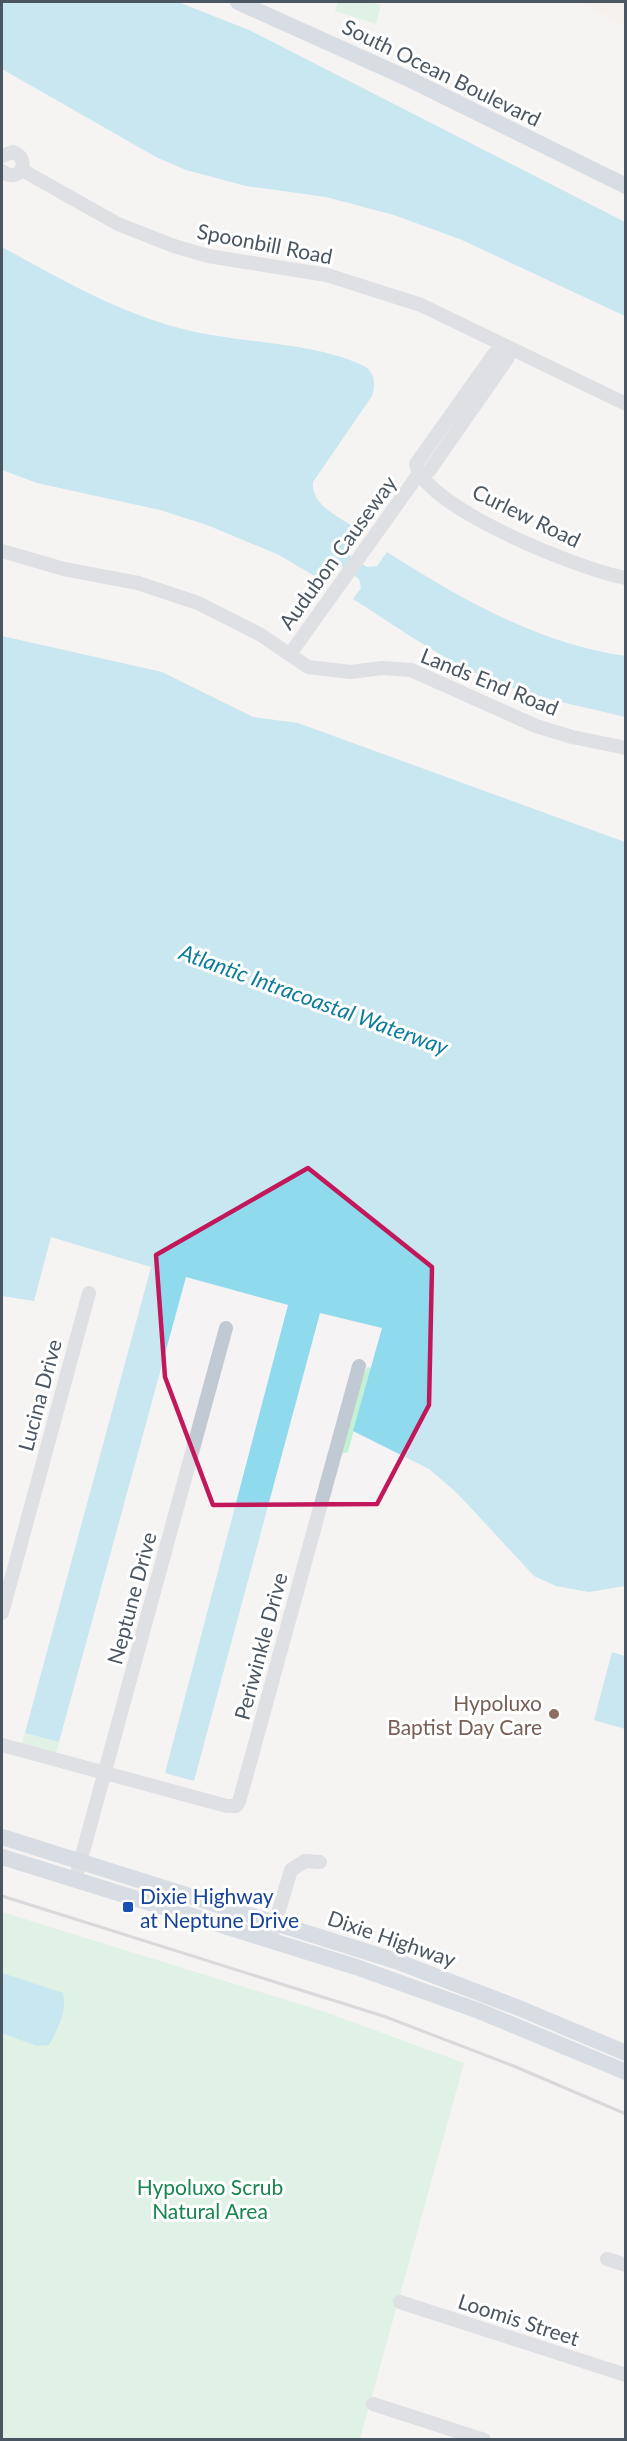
<svg xmlns="http://www.w3.org/2000/svg" width="627" height="2441" font-family="Lato,sans-serif">
<style>
.green{fill:#c3f1d5}
.sand{fill:#f5f0e5}
.water{fill:#90daee}
.lines{fill:none;stroke-linecap:round;stroke-linejoin:round}
.minor{stroke:#c1cad2;stroke-width:14}
.major{stroke:#b3c2d1;stroke-width:16}
.rail{stroke:#b5b8bd;stroke-width:3}
.marked{fill:none;stroke:#c2185b;stroke-width:4.5;stroke-linejoin:round}
.education-dot{fill:#8d6e63;stroke:#fff;stroke-width:2}
.transit-dot{fill:#1a4fb4;stroke:#fff;stroke-width:2}
.labels{text-anchor:middle;dominant-baseline:central;stroke-width:6;stroke-linejoin:round;paint-order:stroke}
.street-label{font-size:21px;fill:#4a5661;stroke:#fff}
.education-label{font-size:21px;fill:#785e54;stroke:#fff;text-anchor:end}
.transit-label{font-size:21px;fill:#164399;stroke:#fff;text-anchor:start}
.park-label{font-size:21px;fill:#17864f;stroke:#fff}
.water-label{font-size:22px;font-style:italic;fill:#0c7c9b;stroke:#fff}
</style>
<rect width="100%" height="100%" fill="#f5f3f3"/>
<path class="green" d="M338,2H369L381,5L376,24L335,11Z
M368,1367L371,1368L348,1452L340,1454L362,1376Z
M25,1733L59,1742L55,1756L21,1746Z
M2,1912L325,2012L464,2063L360,2439H2Z"/>
<path class="sand" d="M580,2H625V26Z"/>
<path class="water" d="M2,2H178L249,30L625,222V316L462,240L394,215L326,197L246,186L186,170L156,157L2,69Z
M2,247C59,278 115,311 179,328C236,344 309,340 362,365C375,371 376,384 372,396L313,482C311,505 338,516 355,528L345,543L346,553L367,567L377,566L387,552C459,598 539,644 625,656V717C577,705 525,696 479,675C435,654 394,625 353,599L361,588L359,579L338,564L329,566L318,578L279,555L207,525L160,510L37,483L2,470Z
M2,636L162,672L253,717L298,723L625,842V1586L589,1592L556,1586L534,1576L457,1493L429,1469L353,1431L382,1328L320,1313L194,1781L165,1773L288,1305L186,1277L59,1742L25,1733L151,1267L51,1237L34,1301L2,1296Z
M612,1652L625,1656V1729L594,1720Z
M2,1973L63,1993C67,2011 58,2029 49,2045L37,2046L2,2033Z"/>
<g class="lines">
<path class="minor" d="M2,156L13,152C33,160 18,185 2,171
M22,170L118,224L174,246L208,256L327,275L421,305L626,404
M505,346L494,354L416,464C425,508 581,570 626,578
M2,551L64,569L138,583L198,603L261,635L308,667L351,672L382,668L411,670L536,726L572,737L626,748
M290,654L418,475L429,471L507,359L509,354L505,346
M2,1613L89,1293
M2,1745L227,1806H236L239,1802L359,1366
M78,1870L226,1328
M270,1940L291,1870L305,1861L320,1862
M607,2259L626,2265
M400,2302L626,2375
M373,2404L484,2440"/>
<path class="major" d="M238,2L409,79L626,186
M2,1837L396,1961L519,2008L626,2053
M2,1857L356,1967L479,2011L626,2072"/>
<path class="rail" d="M2,1896L386,2017L516,2067L626,2114"/>
</g>
<path d="M0 0H627V2441H0ZM308,1168L432,1267L429,1405L377,1504L213,1505L165,1377L156,1255Z" fill="#f5f3f3" fill-opacity=".55" fill-rule="evenodd"/>
<path class="marked" d="M308,1168L432,1267L429,1405L377,1504L213,1505L165,1377L156,1255Z"/>
<circle class="education-dot" cx="554" cy="1714" r="6"/>
<rect class="transit-dot" x="122" y="1901" width="12" height="12" rx="3"/>
<g class="labels">
<g class="street-label">
<text transform="translate(442 72) rotate(26)">South Ocean Boulevard</text>
<text transform="translate(265 243) rotate(11)">Spoonbill Road</text>
<text transform="translate(527 515) rotate(26)">Curlew Road</text>
<text transform="translate(337 552) rotate(-54)">Audubon Causeway</text>
<text transform="translate(490 681) rotate(22)">Lands End Road</text>
<text transform="translate(39 1395) rotate(-75)">Lucina Drive</text>
<text transform="translate(131 1598) rotate(-75)">Neptune Drive</text>
<text transform="translate(260 1646) rotate(-75)">Periwinkle Drive</text>
<text transform="translate(392 1938) rotate(19)">Dixie Highway</text>
<text transform="translate(519 2319) rotate(18)">Loomis Street</text>
</g>
<g class="education-label">
<text x="542" y="1702">Hypoluxo<tspan x="542" dy="24">Baptist Day Care</tspan></text>
</g>
<g class="transit-label">
<text x="140" y="1895">Dixie Highway<tspan x="140" dy="24">at Neptune Drive</tspan></text>
</g>
<g class="park-label">
<text x="210" y="2186">Hypoluxo Scrub<tspan x="210" dy="24">Natural Area</tspan></text>
</g>
<g class="water-label">
<text transform="translate(314 999) rotate(20)">Atlantic Intracoastal Waterway</text>
</g>
</g>
<rect width="627" height="2441" fill="none" stroke="#4a5661" stroke-width="6"/>
</svg>
